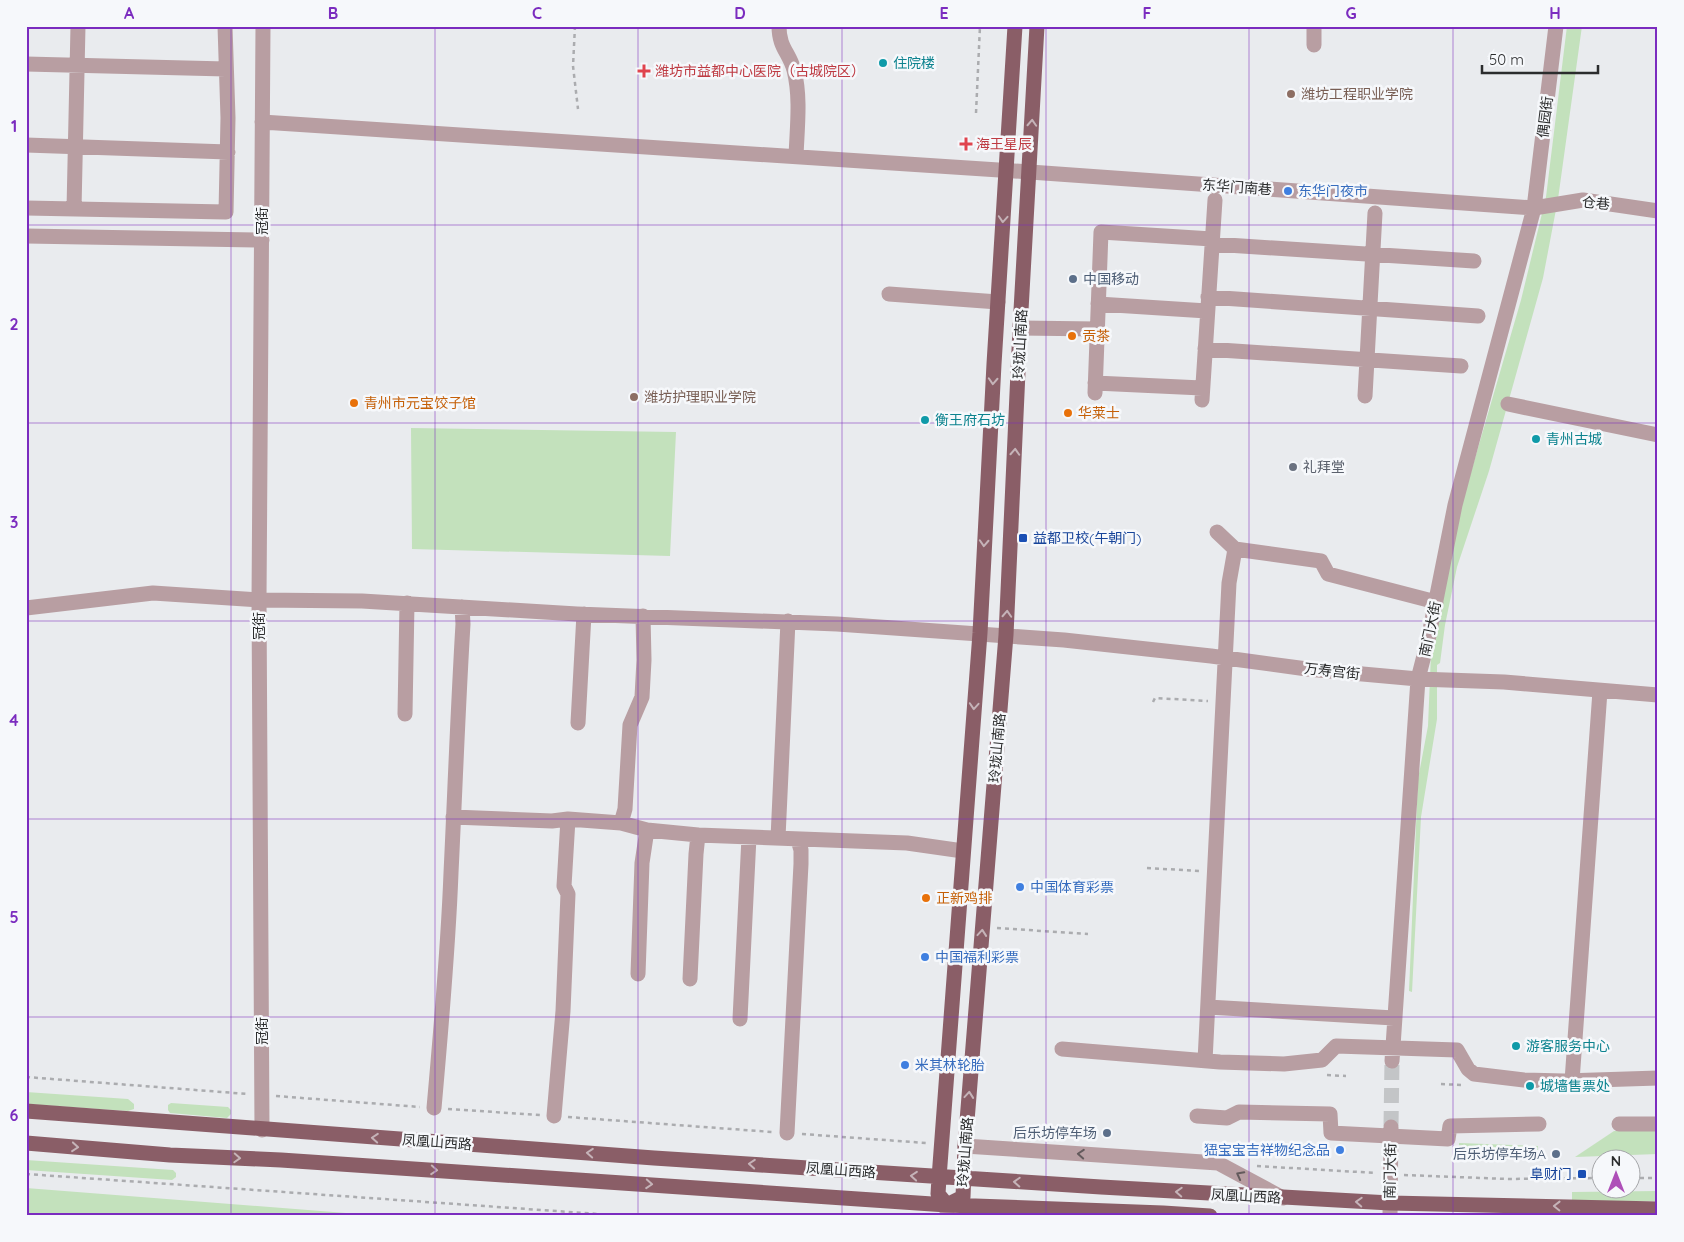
<svg xmlns="http://www.w3.org/2000/svg" width="1684" height="1242" font-family="Quicksand,'Noto Sans SC',sans-serif">
<style>
.green{fill:#c3e1bc}
.lines{fill:none;stroke-linecap:round;stroke-linejoin:round}
.minor-tunnel{stroke:#c3c5c7;stroke-width:15;stroke-dasharray:15 8;stroke-linecap:butt}
.path{stroke:#abacaf;stroke-width:2.5;stroke-dasharray:4 4;stroke-linecap:butt}
.minor{stroke:#b89ea2;stroke-width:15}
.major{stroke:#8a5e67;stroke-width:15}
.oneway{stroke:#c5b3b8}
.oneway2{stroke:#635a5c}
.grid{fill:none;stroke:#7b2cbf;stroke-width:1;stroke-opacity:0.55}
.culture-dot{fill:#0f9aa8;stroke:#f6f8fb;stroke-width:2}
.health-dot{fill:#e0444e;stroke:#f6f8fb;stroke-width:2}
.education-dot{fill:#8d6e63;stroke:#f6f8fb;stroke-width:2}
.shop-dot{fill:#3f7fe0;stroke:#f6f8fb;stroke-width:2}
.service-dot{fill:#5c6f8a;stroke:#f6f8fb;stroke-width:2}
.food-dot{fill:#e8710a;stroke:#f6f8fb;stroke-width:2}
.worship-dot{fill:#6b7280;stroke:#f6f8fb;stroke-width:2}
.transit-dot{fill:#1a4fb4;stroke:#f6f8fb;stroke-width:2}
.labels{text-anchor:middle;dominant-baseline:central;stroke-width:5;stroke-linejoin:round;paint-order:stroke}
.culture-label{font-size:14px;fill:#0d838f;stroke:#f6f8fb;text-anchor:start}
.health-label{font-size:14px;fill:#be3a42;stroke:#f6f8fb;text-anchor:start}
.education-label{font-size:14px;fill:#785e54;stroke:#f6f8fb;text-anchor:start}
.street-label{font-size:14px;fill:#2b2c2d;stroke:#f6f8fb}
.shop-label{font-size:14px;fill:#366cbe;stroke:#f6f8fb;text-anchor:start}
.service-label{font-size:14px;fill:#4e5e75;stroke:#f6f8fb;text-anchor:end}
.food-label{font-size:14px;fill:#c56008;stroke:#f6f8fb;text-anchor:start}
.worship-label{font-size:14px;fill:#5b616d;stroke:#f6f8fb;text-anchor:start}
.transit-label{font-size:14px;fill:#164399;stroke:#f6f8fb;text-anchor:start}
.neatline{fill:none;stroke:#7b2cbf;stroke-width:2}
.grid-label{font-size:16px;text-anchor:middle;font-weight:bold;fill:#7b2cbf}
</style>
<rect width="100%" height="100%" fill="#e9ebee"/>
<path class="green" d="M1567,26H1582L1558,199L1543,278L1489,471L1457,567L1445,625L1440,663L1437,665V719L1421,817L1412,992L1409,991L1418,779L1428,726L1431,654L1464,496L1521,300L1546,197Z
M411,428L676,432L670,556L412,549Z
M26,1092L128,1099L134,1104V1109L128,1111L26,1104Z
M171,1103L228,1107L231,1110V1114L227,1118L170,1113L168,1110V1105Z
M1658,1130V1154L1575,1157L1614,1131Z
M1459,1143L1538,1146L1537,1158L1459,1154Z
M26,1160L173,1170L176,1173V1177L172,1180L26,1170Z
M26,1188L384,1216H26Z
M1658,1191V1201L1572,1202V1192Z"/>
<g class="lines">
<path class="minor-tunnel" d="M1391,1126L1392,1061"/>
<path class="path" d="M575,26L573,66L578,109
M976,113L980,26
M1153,702L1155,698L1208,701
M1147,868L1200,871
M997,928L1088,934
M1327,1075L1346,1076
M26,1077L248,1094
M1441,1084L1462,1085
M276,1096L420,1107
M448,1109L540,1115
M568,1117L772,1132
M802,1134L926,1143
M1257,1166L1376,1173
M26,1174L627,1216
M1404,1175L1508,1179L1602,1178
M1632,1178H1658"/>
<path class="minor" d="M779,26C779,48 789,52 794,70C801,98 797,128 796,157
M1314,26V45
M26,64L226,69
M262,122L1030,172L1534,208L1583,200L1658,211
M26,145L228,152
M26,208L226,212L228,118L225,26
M74,209L78,26
M26,236L262,240
M1212,244L1474,261
M889,294L998,302
M1208,297L1478,316
M1098,304L1207,311
M1020,328L1097,329
M1205,349L1461,366
M1095,383L1202,388
M1095,393L1101,232L1212,239
M1365,396L1375,213
M1202,400L1215,200
M1508,404L1658,435
M1217,532L1235,549L1321,561L1328,574L1436,602
M26,608L153,593L259,600L362,601L577,614L837,624L1064,640L1211,656L1307,669L1418,679L1504,682L1658,695
M405,714L407,603
M578,723L584,614
M453,817L552,821L568,819L621,823L647,830L698,835L907,843L963,851
M621,823L625,809L630,725L642,697L644,660L643,616
M778,838L788,621
M638,974L642,863L647,830
M690,979L696,854L698,835
M1208,1007L1394,1018
M740,1019L749,837
M1062,1049L1220,1062L1284,1064L1322,1060L1336,1046L1457,1050L1468,1069L1474,1074L1524,1080L1564,1081L1658,1078
M1205,1061L1229,583L1235,549
M1392,1061L1418,679L1428,640L1455,505L1534,208L1556,26
M1572,1081L1600,691
M434,1108C441,1030 448,952 451,873C455,790 458,707 463,624L462,607
M554,1116L563,1011L568,894L564,886L568,819
M1197,1116L1227,1118L1239,1112L1330,1114L1331,1133L1448,1139L1450,1126L1539,1124
M1619,1124H1658
M262,1130L259,600L263,26
M787,1133L801,864V850L798,840
M965,1146L1218,1163L1283,1198
M947,1216V1205
M1390,1216L1391,1127"/>
<path class="major" d="M26,1111L654,1158L1101,1187L1390,1203L1658,1209
M26,1143L170,1155L281,1160L947,1205L1163,1213L1210,1216
M947,1205L963,1197L965,1146L1006,635L1020,328L1037,26
M947,1205L938,1194L939,1178L980,633L994,364L1015,26"/>
</g>
<defs><path id="oneway-chevron" d="M-2-3.5L2.5 0L-2 3.5" fill="none" stroke-width="1.6" stroke-linecap="round" stroke-linejoin="round" transform="scale(1.25)"/></defs>
<g class="oneway">
<use href="#oneway-chevron" transform="translate(1032 123) rotate(-87)"/>
<use href="#oneway-chevron" transform="translate(1003 219) rotate(94)"/>
<use href="#oneway-chevron" transform="translate(993 381) rotate(93)"/>
<use href="#oneway-chevron" transform="translate(1015 452) rotate(-87)"/>
<use href="#oneway-chevron" transform="translate(984 543) rotate(93)"/>
<use href="#oneway-chevron" transform="translate(1007 614) rotate(-87)"/>
<use href="#oneway-chevron" transform="translate(974 706) rotate(94)"/>
<use href="#oneway-chevron" transform="translate(982 933) rotate(-85)"/>
<use href="#oneway-chevron" transform="translate(969 1095) rotate(-85)"/>
<use href="#oneway-chevron" transform="translate(375 1138) rotate(-176)"/>
<use href="#oneway-chevron" transform="translate(75 1147) rotate(5)"/>
<use href="#oneway-chevron" transform="translate(590 1153) rotate(-176)"/>
<use href="#oneway-chevron" transform="translate(237 1158) rotate(3)"/>
<use href="#oneway-chevron" transform="translate(752 1164) rotate(-176)"/>
<use href="#oneway-chevron" transform="translate(434 1170) rotate(4)"/>
<use href="#oneway-chevron" transform="translate(914 1176) rotate(-175)"/>
<use href="#oneway-chevron" transform="translate(1017 1182) rotate(-177)"/>
<use href="#oneway-chevron" transform="translate(649 1184) rotate(4)"/>
<use href="#oneway-chevron" transform="translate(1179 1192) rotate(-177)"/>
<use href="#oneway-chevron" transform="translate(1359 1202) rotate(-177)"/>
<use href="#oneway-chevron" transform="translate(1557 1206) rotate(-179)"/>
</g>
<g class="oneway2">
<use href="#oneway-chevron" transform="translate(1081 1154) rotate(-176)"/>
<use href="#oneway-chevron" transform="translate(1240 1175) rotate(-152)"/>
</g>
<path class="grid" d="M231,26V1216M435,26V1216M638,26V1216M842,26V1216M1046,26V1216M1249,26V1216M1453,26V1216M26,225H1658M26,423H1658M26,621H1658M26,819H1658M26,1017H1658"/>
<g class="culture-dot">
<circle cx="883" cy="63" r="5"/>
<circle cx="925" cy="420" r="5"/>
<circle cx="1536" cy="439" r="5"/>
<circle cx="1516" cy="1046" r="5"/>
<circle cx="1530" cy="1086" r="5"/>
</g>
<g class="health-dot">
<path d="M641.5 63.5h5v5h5v5h-5v5h-5v-5h-5v-5h5z"/>
<path d="M963.5 136.5h5v5h5v5h-5v5h-5v-5h-5v-5h5z"/>
</g>
<g class="education-dot">
<circle cx="1291" cy="94" r="5"/>
<circle cx="634" cy="397" r="5"/>
</g>
<g class="shop-dot">
<circle cx="1288" cy="191" r="5"/>
<circle cx="1020" cy="887" r="5"/>
<circle cx="925" cy="957" r="5"/>
<circle cx="905" cy="1065" r="5"/>
<circle cx="1340" cy="1150" r="5"/>
</g>
<g class="service-dot">
<circle cx="1073" cy="279" r="5"/>
<circle cx="1107" cy="1133" r="5"/>
<circle cx="1556" cy="1154" r="5"/>
</g>
<g class="food-dot">
<circle cx="1072" cy="336" r="5"/>
<circle cx="354" cy="403" r="5"/>
<circle cx="1068" cy="413" r="5"/>
<circle cx="926" cy="898" r="5"/>
</g>
<circle class="worship-dot" cx="1293" cy="467" r="5"/>
<g class="transit-dot">
<rect x="1018" y="533" width="10" height="10" rx="2.5"/>
<rect x="1577" y="1169" width="10" height="10" rx="2.5"/>
</g>
<g class="labels">
<g class="culture-label">
<text x="893" y="63">住院楼</text>
<text x="935" y="420">衡王府石坊</text>
<text x="1546" y="439">青州古城</text>
<text x="1526" y="1046">游客服务中心</text>
<text x="1540" y="1086">城墙售票处</text>
</g>
<g class="health-label">
<text x="655" y="71">潍坊市益都中心医院（古城院区）</text>
<text x="976" y="144">海王星辰</text>
</g>
<g class="education-label">
<text x="1301" y="94">潍坊工程职业学院</text>
<text x="644" y="397">潍坊护理职业学院</text>
</g>
<g class="street-label">
<text transform="translate(1545 117) rotate(-83)">偶园街</text>
<text transform="translate(1237 187) rotate(4)">东华门南巷</text>
<text transform="translate(1596 203) rotate(5)">仓巷</text>
<text transform="translate(262 221) rotate(-90)">冠街</text>
<text transform="translate(1020 344) rotate(-87)">玲珑山南路</text>
<text transform="translate(259 626) rotate(-90)">冠街</text>
<text transform="translate(1430 629) rotate(-78)">南门大街</text>
<text transform="translate(1332 671) rotate(6)">万寿宫街</text>
<text transform="translate(997 748) rotate(-85)">玲珑山南路</text>
<text transform="translate(262 1031) rotate(-90)">冠街</text>
<text transform="translate(437 1142) rotate(4)">凤凰山西路</text>
<text transform="translate(965 1152) rotate(-86)">玲珑山南路</text>
<text transform="translate(841 1170) rotate(4)">凤凰山西路</text>
<text transform="translate(1390 1171) rotate(-89)">南门大街</text>
<text transform="translate(1246 1196) rotate(3)">凤凰山西路</text>
</g>
<g class="shop-label">
<text x="1298" y="191">东华门夜市</text>
<text x="1030" y="887">中国体育彩票</text>
<text x="935" y="957">中国福利彩票</text>
<text x="915" y="1065">米其林轮胎</text>
<text x="1330" y="1150" text-anchor="end">峱宝宝吉祥物纪念品</text>
</g>
<g class="service-label">
<text x="1083" y="279" text-anchor="start">中国移动</text>
<text x="1097" y="1133">后乐坊停车场</text>
<text x="1546" y="1154">后乐坊停车场A</text>
</g>
<g class="food-label">
<text x="1082" y="336">贡茶</text>
<text x="364" y="403">青州市元宝饺子馆</text>
<text x="1078" y="413">华莱士</text>
<text x="936" y="898">正新鸡排</text>
</g>
<g class="worship-label">
<text x="1303" y="467">礼拜堂</text>
</g>
<g class="transit-label">
<text x="1033" y="538">益都卫校(午朝门)</text>
<text x="1572" y="1174" text-anchor="end">阜财门</text>
</g>
</g>
<rect width="1684" height="1242" fill="none" stroke="#f6f8fb" stroke-width="55"/>
<g transform="translate(1616 1174)"><circle r="24" fill="#f6f8fb" stroke="#a5a6a9"/>
<path d="M0-4L9 19L0 12L-9 19Z" fill="#ae4fb8"/>
<text y="-8" font-size="14" font-weight="bold" text-anchor="middle" fill="#2b2c2d">N</text>
</g>
<path d="M1482 65v8h116v-8" fill="none" stroke="#2b2c2d" stroke-width="2.5"/>
<text x="1489" y="65" font-size="15" fill="#2b2c2d" stroke="#f6f8fb" stroke-width="4" paint-order="stroke">50 m</text>
<rect x="28" y="28" width="1628" height="1186" class="neatline"/>
<g class="grid-label">
<text x="129" y="19">A</text>
<text x="333" y="19">B</text>
<text x="537" y="19">C</text>
<text x="740" y="19">D</text>
<text x="944" y="19">E</text>
<text x="1147" y="19">F</text>
<text x="1351" y="19">G</text>
<text x="1555" y="19">H</text>
<text x="14" y="132">1</text>
<text x="14" y="330">2</text>
<text x="14" y="528">3</text>
<text x="14" y="726">4</text>
<text x="14" y="923">5</text>
<text x="14" y="1121">6</text>
</g>
</svg>
